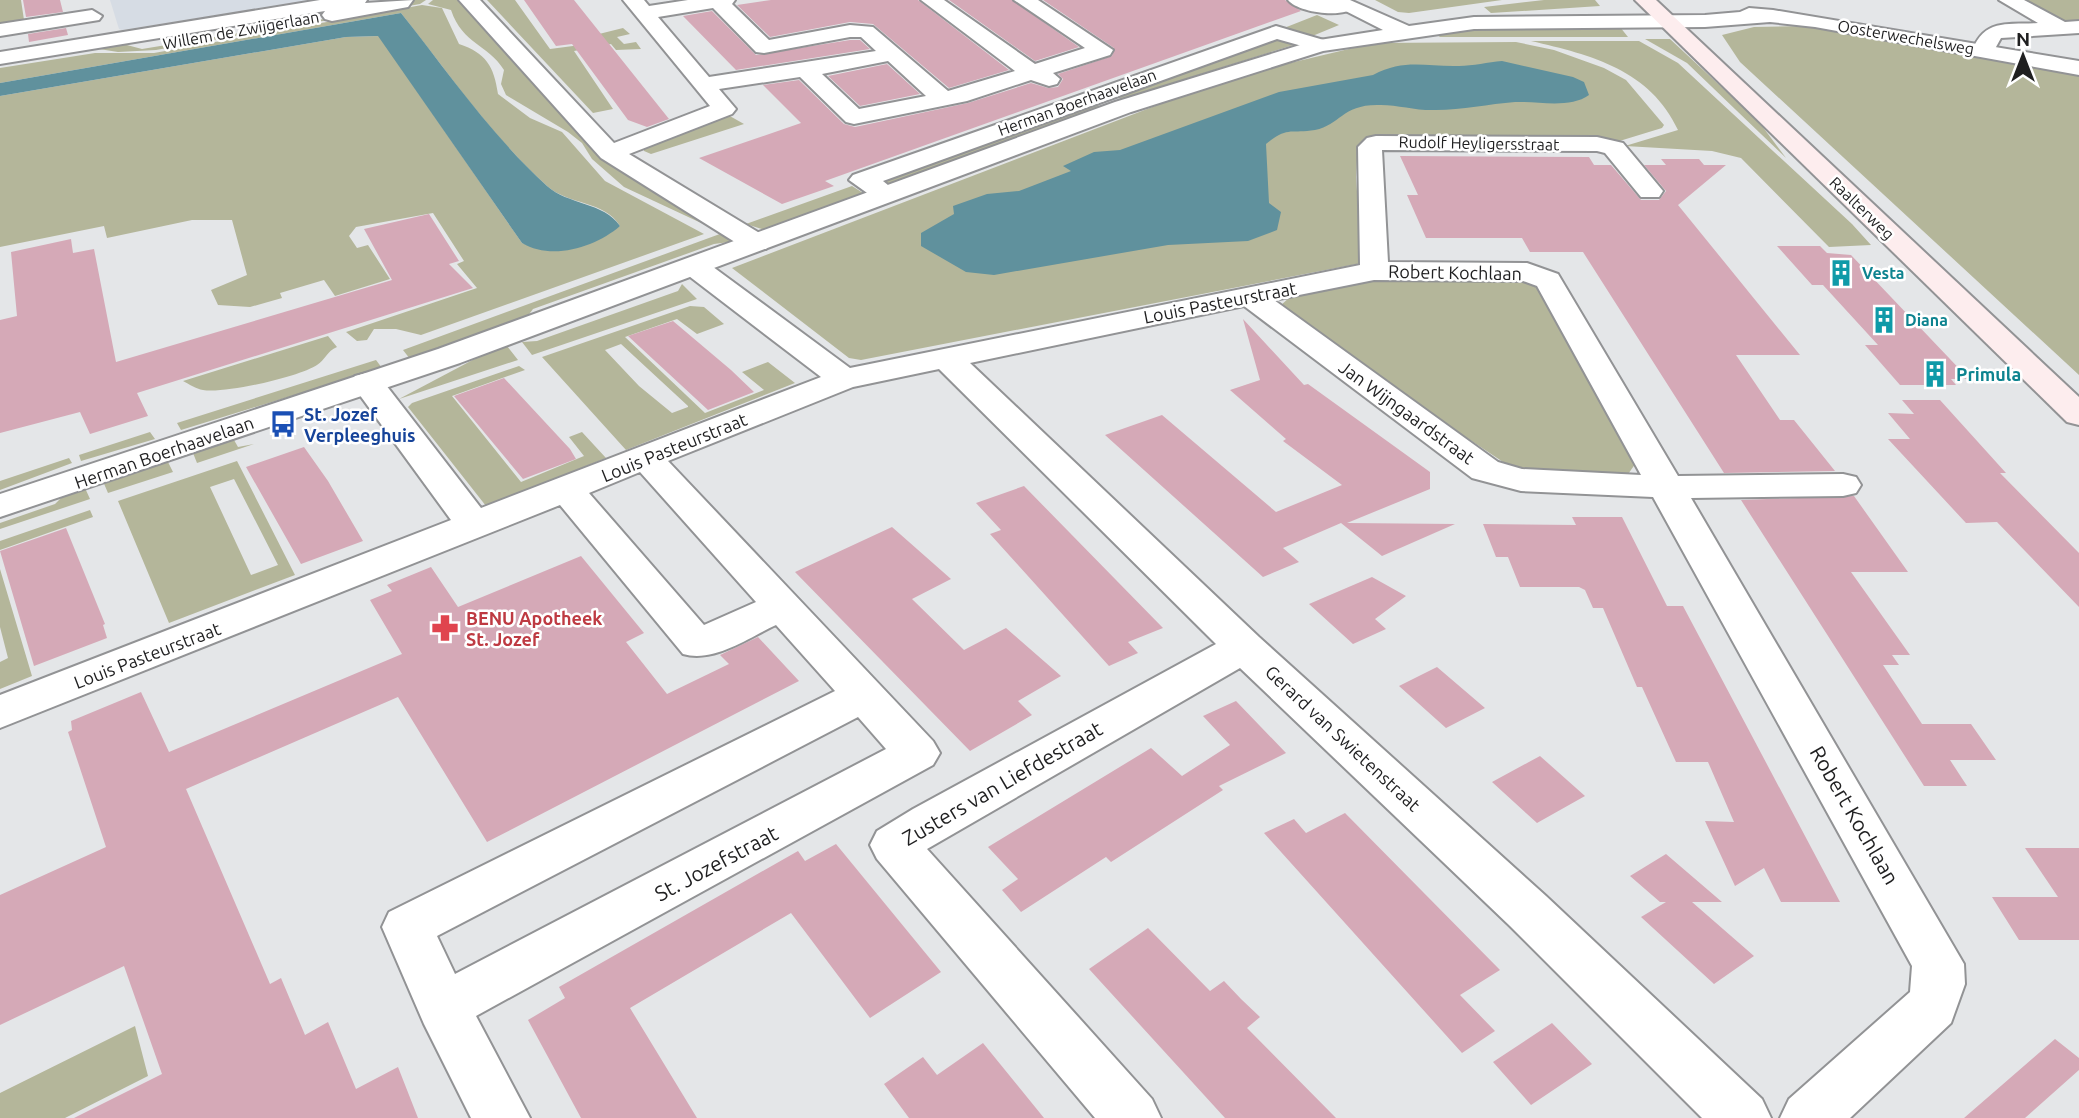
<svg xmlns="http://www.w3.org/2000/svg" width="2079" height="1118" font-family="Ubuntu,sans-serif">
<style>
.built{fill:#d6dce4}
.green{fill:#b4b69a;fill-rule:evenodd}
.water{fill:#60919d}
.building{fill:#d5a9b7}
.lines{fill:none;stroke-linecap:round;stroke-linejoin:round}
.minor-casing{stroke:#929395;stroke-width:4}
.tertiary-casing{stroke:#929395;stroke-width:4}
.secondary-casing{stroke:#929395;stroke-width:4}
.minor{fill:#fff;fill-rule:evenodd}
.tertiary{fill:#fff;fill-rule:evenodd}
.secondary{fill:#fdedee;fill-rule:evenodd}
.labels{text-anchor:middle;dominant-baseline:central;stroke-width:5;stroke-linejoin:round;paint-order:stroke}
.far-street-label{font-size:16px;fill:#1f1f20;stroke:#fff}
.far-culture-label{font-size:16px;font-weight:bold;fill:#0d838f;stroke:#fff;text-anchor:start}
.street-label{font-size:18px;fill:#1f1f20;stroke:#fff}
.culture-label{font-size:18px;font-weight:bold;fill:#0d838f;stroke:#fff;text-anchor:start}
.transit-label{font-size:18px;font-weight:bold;fill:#164399;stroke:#fff;text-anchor:start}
.health-label{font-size:18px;font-weight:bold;fill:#be3a42;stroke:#fff;text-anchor:start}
.near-street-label{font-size:21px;fill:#1f1f20;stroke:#fff}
</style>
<rect width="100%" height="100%" fill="#e4e6e8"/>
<path class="built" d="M110,0H311L122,30L119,29Z"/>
<path class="green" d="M0,0H21L24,20L61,14L0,27Z
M414,0H426L420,4L156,50L118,52L99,49L102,44H123L142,49L409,5Z
M433,0H458L594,149L714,229L624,187L592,159L582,143L568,132L506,95L501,84L504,70C487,43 463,45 451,10L428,4Z
M487,0H515L550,49L596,43L591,36L623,28L630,34L617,37L624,44L636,42L641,49L616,50L611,44L574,51L613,109L593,113Z
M1375,0H1502L1409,13L1398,12Z
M1544,0H1595L1600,6L1491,13L1484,7Z
M2020,0H2079V22L2058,20Z
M422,5L442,8L459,44C486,53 494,66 498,94L530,118L562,132L605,181L704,234L421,335L396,329H374L367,340L357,341L346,332L477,288L457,264L464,261L433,213L356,227L349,236L357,248L368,245L390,279L335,296L324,280L280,293L282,298L250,307L218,305L211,290L247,275L232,220H192L107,238L104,226L0,247V96L346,37L379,36L522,243C559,259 586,241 620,226C606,201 568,205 547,186C491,136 448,72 401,13L0,83V68L95,53H154Z
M1317,15L1339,25L1310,37L1284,28Z
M1476,26L1620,27L1628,37H1440L1430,30Z
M1806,26L2079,72V375L1740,62L1722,35L1754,27Z
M1268,37L1303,42L1121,99L1109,95Z
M1645,39H1670L1759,122L1786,158L1687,63Z
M1531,41H1639L1678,63L1852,224L1871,245L1829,247L1741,158L1712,151L1625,146L1678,130C1650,70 1592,55 1531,41Z
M1516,42L1554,50L1604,68L1626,80L1664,125L1662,128L1613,143L1369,140L1358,145L1356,177L1362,263L861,360L849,358L732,268L1168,101L1269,68L1374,43Z
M1091,103L1100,106L889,185L881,180Z
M728,115L744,124L651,154L644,151V148Z
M852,186L863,193L765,230L746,224Z
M728,231L729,242L714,244L533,309L527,317L410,359L403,350Z
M1390,278H1513L1543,290L1638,460L1626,477L1515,470L1291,320L1280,306L1290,297Z
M682,284L697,299L532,355L522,342L537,341L678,291Z
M690,306L704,307L724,324L697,334L677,319L625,337L705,413L764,390L742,372L768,362L795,383L626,450L542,357ZM621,344L688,406V407L672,413L639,386L605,350Z
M328,336L337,347C327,351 325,360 317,365C299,377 224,394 203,390C196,389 189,384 183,381Z
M507,346L518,360L399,399L484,354Z
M376,360L382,368L181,430L177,423Z
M519,366L525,370L452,396L521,482L584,456L569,437L582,432L606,458L486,506L408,407L412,403Z
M150,432L155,439L81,461L79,455Z
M234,440L238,447L254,444L197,463L193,453Z
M69,458L72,463L0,490V481Z
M166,458L173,472L108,493L102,479Z
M237,461L295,575L169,623L118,501ZM234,479L278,565L251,575L210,487Z
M85,488L90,499L0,529V523L55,504L64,495Z
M90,510L93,517L0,550V541Z
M0,569L32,676L0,689V662L8,658L0,627Z
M135,1026L148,1076L65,1118H0V1093Z"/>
<path class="water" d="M401,13C448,72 491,135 547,186C568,205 604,202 620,226C596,247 552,261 522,243L378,36L346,37L0,96V83Z
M1502,61L1573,77L1584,82L1589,95C1570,109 1537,101 1515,102C1489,104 1462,110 1436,110C1416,111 1396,104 1377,105C1342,105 1340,125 1315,130C1290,134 1288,126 1266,144L1269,203L1281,212L1277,230L1248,241L1168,245L994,275L966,272L921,246V233L954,214L953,206L987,194L1019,191L1071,171L1063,166L1094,152L1120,150L1279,92L1373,75C1405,58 1426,67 1459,66C1473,66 1488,62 1502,61Z"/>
<path class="building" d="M23,0H60L63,12L26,17Z
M524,0H574L669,119L647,127L628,120L572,44L556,46Z
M771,0H918L1009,70L949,88L873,24L850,22L770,37L737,5Z
M949,0H1012L1079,47L1035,61Z
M1043,0H1285L1301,11L825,181L834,186L782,204L699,158L801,123L763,85L799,80L844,124L855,127L968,103L1031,83L1048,88L1058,87L1063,79L1058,74L1112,56L1114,48Z
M712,11L756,55L850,40H860L870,49L736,70L683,16Z
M66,28L68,35L29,42L28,34Z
M887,64L920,94L860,106L828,76Z
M1400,156L1589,157L1594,165H1611L1641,200H1659L1666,191L1644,165H1666L1661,159H1699L1704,165H1726L1678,205L1800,355H1736L1780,420H1794L1835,471L1724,473L1583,252H1530L1522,238H1426L1407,195H1418Z
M429,214L459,261L449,264L473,288L137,393L148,416L90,434L80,412L0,433V320L17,316L11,252L71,239L73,253L94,249L116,362L392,280L364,229Z
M1777,246H1820L1827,253L1851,255L1969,379H1951L1956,385H1900L1865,345H1878L1823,285H1812Z
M1243,319L1304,385L1308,384L1430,472V489L1347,523L1455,524L1382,556L1341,523L1283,548L1299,562L1263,577L1105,435L1162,415L1276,512L1342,485L1283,441L1286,439L1230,390L1260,380Z
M673,321L731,370L754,392L708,410L628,336Z
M504,378L570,449L576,459L523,479L454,396Z
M1902,400H1940L2006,473H2000L2079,553V607L1997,522L1966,523L1888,439H1910L1888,413L1914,414Z
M304,447L328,481L363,541L301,564L246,467Z
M1024,486L1163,628L1128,642L1138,653L1109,666L990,534L1001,530L976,503Z
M1854,496L1908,572H1851L1910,655H1892L1899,665H1883L1922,724H1971L1996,760H1950L1967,786H1924L1741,500Z
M1572,517H1622L1667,606H1683L1840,902H1781L1764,868L1735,886L1705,821L1734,822L1708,762H1676L1642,687H1637L1603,608H1593L1585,590L1579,587H1520L1508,557H1496L1483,524L1576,525Z
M892,527L951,579L912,599L964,650L1006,628L1061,676L1018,701L1032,715L970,751L795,572Z
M66,528L105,624L103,625L107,638L34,666L0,551Z
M581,556L644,633L626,642L667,694L729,664L720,655L758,637L799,681L487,842L398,697L186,789L270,984L281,978L305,1035L328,1022L356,1089L398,1067L418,1118H74L162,1074L124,966L0,1025V895L106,847L68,732L72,730L71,721L141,692L169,752L402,654L370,600L392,591L387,585L431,567L458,607Z
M1372,577L1406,596L1375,619L1386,629L1353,644L1309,604Z
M1437,667L1485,708L1446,728L1399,686Z
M1236,701L1286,753L1219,786L1223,790L1111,862L1106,857L1021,912L1002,890L1018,879L988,847L1151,748L1182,776L1230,745L1203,716Z
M1540,756L1585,796L1537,823L1492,782Z
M1345,813L1500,970L1460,995L1495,1031L1462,1053L1264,833L1294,819L1306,833Z
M836,844L941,972L870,1018L791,913L630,1008L697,1118H581L528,1020L565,998L559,987L798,851L805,861Z
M2025,848H2079V940H2019L1992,897H2058Z
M1666,854L1722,902H1692L1754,956L1714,984L1641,917L1666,902H1660L1630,876Z
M1148,928L1210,991L1224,981L1241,999L1260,1017L1247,1028L1336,1118H1225L1089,969Z
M1552,1023L1592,1064L1531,1105L1493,1062Z
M2055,1039L2079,1058V1070L2025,1118H1964Z
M983,1043L1044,1118H909L884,1084L923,1057L937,1075Z"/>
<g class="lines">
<defs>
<path id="minor" d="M320,0H367L365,3L413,0L408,7L332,21L325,19L322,15L325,11L0,64V52Z
M459,0H480L614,143L710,106L623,0H644L649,6L688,0H735L732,4L769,40L850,25L873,27L948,91L1015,71L921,0H944L1035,64L1085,48L1014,0H1038L1113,50L1110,55L1053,73L1060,79L1057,84L1049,86L1031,80L967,101L854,124L846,122L800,77L719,89L736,109L732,114L629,154L766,237L770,243L766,249H746L601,158ZM713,8L756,52L764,53L850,37H861L876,51L709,77L658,17ZM888,61L926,96L859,109L822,74Z
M1288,0H1346L1356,6C1346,19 1298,13 1288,0Z
M1999,0H2024L2065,22L2079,21V33L2001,38L1991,56H1975L1972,51C1985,18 2007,25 2038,23Z
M92,10L102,16L99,20L0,36V24Z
M1276,26L1327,41L1331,45L1320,51L1277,39L883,181L899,194L895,200H877L849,180L853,175Z
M1376,136L1597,137L1623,143L1663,191L1659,197H1641L1605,153L1597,151L1382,150L1388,262L1527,263L1558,274L1678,476L1843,474L1856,477L1861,485L1856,493L1843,496L1691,498L1964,964L1965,984L1951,1023L1850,1118H1780L1789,1099L1910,992L1912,966L1653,497L1521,491L1472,478L1244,306L970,363L1259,637L1546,896L1762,1099L1771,1118H1702L1510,926L1240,668L927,849L1152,1099L1161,1118H1095L877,859L870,845L877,831L913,809L1216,644L939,369L853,387L668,461L933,741L940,753L933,765L476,1016L530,1118H471L424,1024L382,927L389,912L835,691L776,625C748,638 714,663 683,654L560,505L0,728V695L451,520L351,383L355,376L367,373L379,376L481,508L821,377L685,273L681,267L685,261L695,258L705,261L850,368L1360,265L1358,147L1367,138ZM1374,280L1523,281L1537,286L1641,475L1522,469L1498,462L1274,300ZM640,472L756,602L704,625L589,493ZM858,717L886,749L455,974L437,936Z"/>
<path id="tertiary" d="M1324,0H1350L1409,26L1474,17L1705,15L1740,12L1749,8L1773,10L2079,61V75L1815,27L1770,22L1705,27L1474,29L1323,51L1131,112L460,363L0,517V494L438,349L1115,102L1313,41L1383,30Z"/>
<path id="secondary" d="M1635,0H1656L2079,397V425L2067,422Z"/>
</defs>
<use href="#minor" class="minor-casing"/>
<use href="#tertiary" class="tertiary-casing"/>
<use href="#secondary" class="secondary-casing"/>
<use href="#minor" class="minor"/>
<use href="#tertiary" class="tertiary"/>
<use href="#secondary" class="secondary"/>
</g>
<defs>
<symbol id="building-bare" viewBox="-9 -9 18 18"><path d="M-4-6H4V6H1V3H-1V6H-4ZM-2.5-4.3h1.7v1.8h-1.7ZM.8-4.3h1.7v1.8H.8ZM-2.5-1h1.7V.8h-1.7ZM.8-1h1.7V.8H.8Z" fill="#0f9aa8" stroke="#fff" stroke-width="2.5" paint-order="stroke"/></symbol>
<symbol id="bus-bare" viewBox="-9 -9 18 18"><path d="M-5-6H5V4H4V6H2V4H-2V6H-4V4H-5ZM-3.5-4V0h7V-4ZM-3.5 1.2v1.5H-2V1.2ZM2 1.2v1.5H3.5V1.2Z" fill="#1a4fb4" stroke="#fff" stroke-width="2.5" paint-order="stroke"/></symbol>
<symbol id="pharmacy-bare" viewBox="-9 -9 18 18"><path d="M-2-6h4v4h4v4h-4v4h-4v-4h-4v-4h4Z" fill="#e0444e" stroke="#fff" stroke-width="2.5" paint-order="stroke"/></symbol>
</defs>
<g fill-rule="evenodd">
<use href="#building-bare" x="1822" y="254" width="38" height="38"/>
<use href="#building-bare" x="1865" y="301" width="38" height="38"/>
<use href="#building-bare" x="1916" y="355" width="38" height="38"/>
<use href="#bus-bare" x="264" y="405" width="38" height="38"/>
<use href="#pharmacy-bare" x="426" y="609" width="38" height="38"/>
</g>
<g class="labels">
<g class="far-street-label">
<text transform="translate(241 30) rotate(-10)">Willem de Zwijgerlaan</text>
<text transform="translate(1906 37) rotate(10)">Oosterwechelsweg</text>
<text transform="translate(1077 102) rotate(-20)">Herman Boerhaavelaan</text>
<text transform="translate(1479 143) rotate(1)">Rudolf Heyligersstraat</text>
<text transform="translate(1862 208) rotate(44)">Raalterweg</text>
</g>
<g class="far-culture-label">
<text x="1862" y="273">Vesta</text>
<text x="1905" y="320">Diana</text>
</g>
<g class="street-label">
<text transform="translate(1455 272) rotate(1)">Robert Kochlaan</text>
<text transform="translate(1220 302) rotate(-11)">Louis Pasteurstraat</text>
<text transform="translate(1407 412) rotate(36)">Jan Wijngaardstraat</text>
<text transform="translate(674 447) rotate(-22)">Louis Pasteurstraat</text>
<text transform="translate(164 452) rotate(-19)">Herman Boerhaavelaan</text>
<text transform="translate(147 655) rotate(-21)">Louis Pasteurstraat</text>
<text transform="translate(1343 738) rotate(43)">Gerard van Swietenstraat</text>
</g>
<g class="culture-label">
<text x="1956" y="374">Primula</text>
</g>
<g class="transit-label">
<text x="304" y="414">St. Jozef<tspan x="304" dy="21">Verpleeghuis</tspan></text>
</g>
<g class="health-label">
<text x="466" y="618">BENU Apotheek<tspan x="466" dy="21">St. Jozef</tspan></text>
</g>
<g class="near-street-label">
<text transform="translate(1002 783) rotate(-30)">Zusters van Liefdestraat</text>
<text transform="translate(1855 815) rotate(60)">Robert Kochlaan</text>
<text transform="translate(716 863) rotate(-28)">St. Jozefstraat</text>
</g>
</g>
<g transform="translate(2023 56)" stroke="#ffffff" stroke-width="5" paint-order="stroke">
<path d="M0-5L12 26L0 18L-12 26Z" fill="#1f1f20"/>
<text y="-10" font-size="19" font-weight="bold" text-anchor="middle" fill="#1f1f20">N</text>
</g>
</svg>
